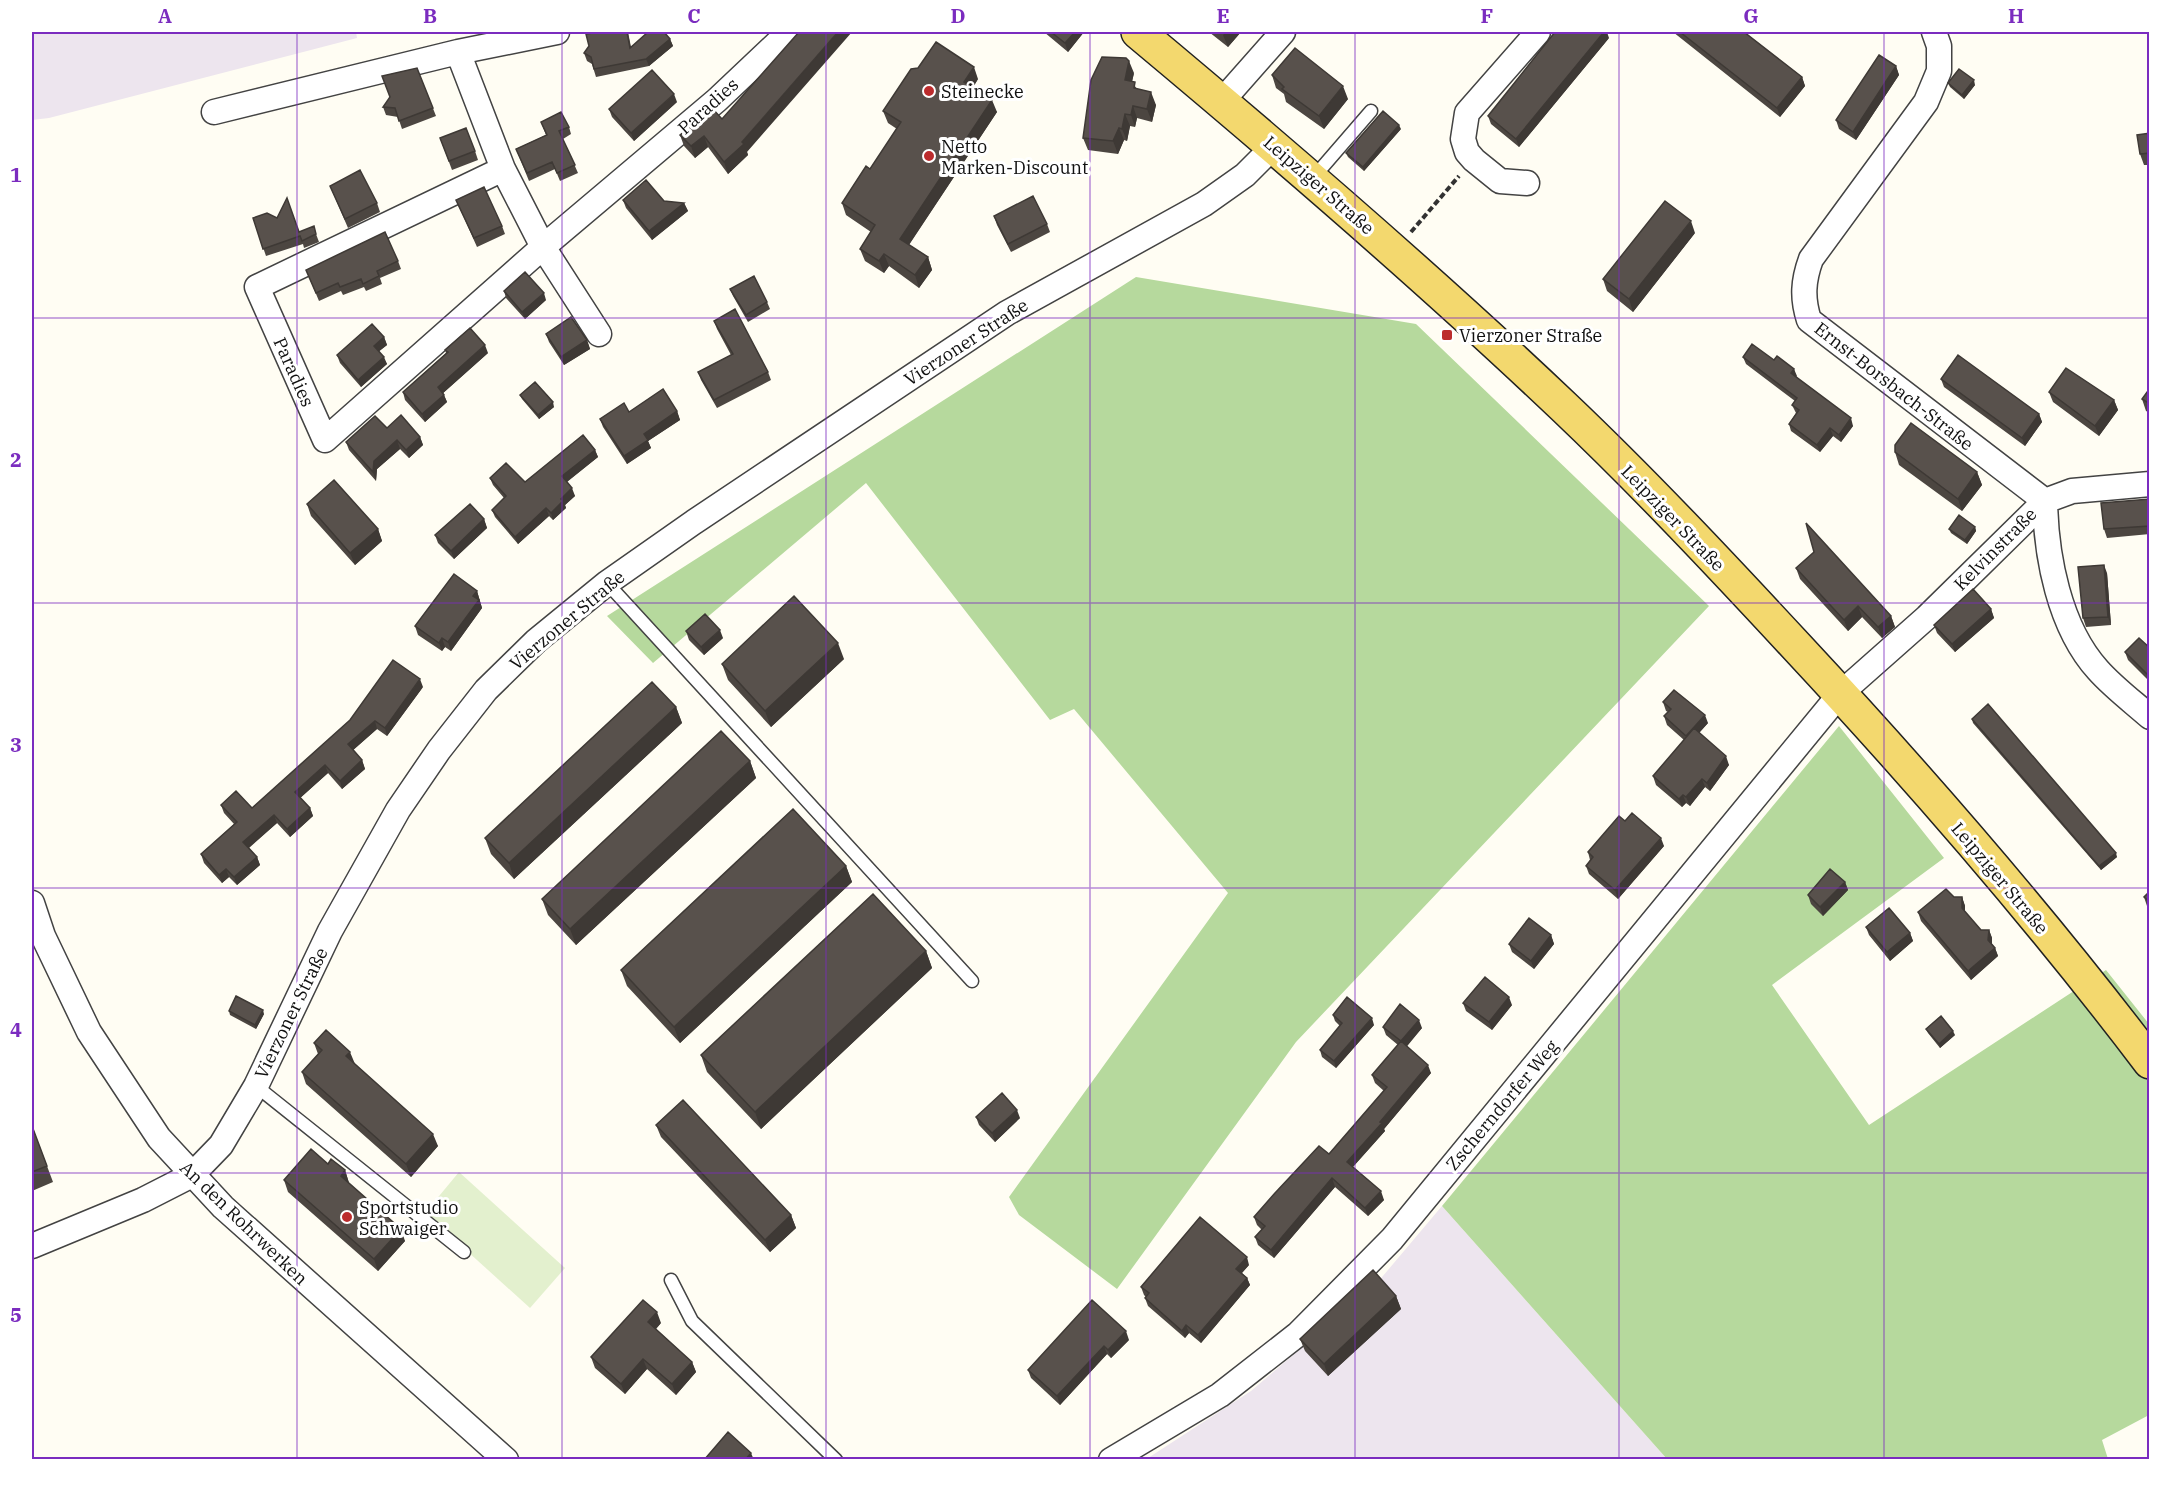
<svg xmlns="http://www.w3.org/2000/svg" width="2181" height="1491" font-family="'IBM Plex Serif',serif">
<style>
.industrial{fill:#ede5ee}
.forest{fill:#b6d99d}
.pitch{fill:#e3f0ce}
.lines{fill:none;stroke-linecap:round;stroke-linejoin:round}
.lane-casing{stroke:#434343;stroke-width:15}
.street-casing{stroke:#434343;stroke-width:27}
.primary-casing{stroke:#212121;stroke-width:36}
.path{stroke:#323232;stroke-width:4;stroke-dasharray:6 3;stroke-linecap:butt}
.lane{stroke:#fff;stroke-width:12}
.street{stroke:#fff;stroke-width:24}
.primary{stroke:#f3d86e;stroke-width:33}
.wall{fill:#4c4641}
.shaded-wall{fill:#3e3935}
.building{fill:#58514c;stroke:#3e3935;stroke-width:1.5}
.grid{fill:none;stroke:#7b2cbf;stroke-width:1.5;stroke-opacity:0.55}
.poi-dot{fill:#bc2c2d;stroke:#fff;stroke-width:2}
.labels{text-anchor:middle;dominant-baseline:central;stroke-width:6;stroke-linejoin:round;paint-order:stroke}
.poi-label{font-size:18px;fill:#101010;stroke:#fff;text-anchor:start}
.street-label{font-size:18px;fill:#101010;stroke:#fff}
.neatline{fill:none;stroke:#7b2cbf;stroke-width:2}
.grid-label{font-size:20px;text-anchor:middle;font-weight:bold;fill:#7b2cbf}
</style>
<rect width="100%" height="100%" fill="#fffdf3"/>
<path class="industrial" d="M32,32H356L357,38L49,118L32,120Z
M1442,1206L1667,1459L1145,1460L1251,1391L1377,1283Z"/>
<path class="forest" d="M1136,277L1416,324L1709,606L1296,1042L1117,1289L1019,1215L1009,1197L1228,893L1074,709L1050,720L866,483L653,663L607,616Z
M1839,726L1944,858L1772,985L1869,1125L2106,970L2149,1024V1415L2102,1440L2108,1459H1667L1442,1206Z"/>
<path class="pitch" d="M459,1172L565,1268L530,1308L425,1213Z"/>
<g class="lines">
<defs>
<path id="lane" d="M1313,178L1371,111
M607,583L972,981
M256,1086L464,1252
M671,1280L692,1321L836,1460"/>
<path id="street" d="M1934,32L1939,46V71L1926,102L1811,259C1803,281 1802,298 1809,320L2045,501L2072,491L2150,484
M458,52L503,169L543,247L599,334
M1222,101L1283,32
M214,112L458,52L557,32
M503,169L257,287L325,440L543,247L717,100L789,32
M1527,183L1500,181L1474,160L1467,152L1463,139L1467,113L1538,32
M2045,501C2046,556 2059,627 2098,670C2113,687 2133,702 2150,717
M32,903L43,936L89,1032L159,1138L223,1207L506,1460
M32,1246L143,1200L192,1175L221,1145L256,1086L330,931L398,810L439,750L486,690L536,641L607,583L694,522L1007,313L1204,204L1245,175L1274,146
M1111,1460L1220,1395L1298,1334L1392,1239L1840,694L1927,617L2045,501"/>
<path id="primary" d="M1138,32C1283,153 1426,276 1564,407C1644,483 1721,565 1797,647C1920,779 2040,917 2150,1062"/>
</defs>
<use href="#lane" class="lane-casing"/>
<use href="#street" class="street-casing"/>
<use href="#primary" class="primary-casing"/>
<path class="path" d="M1411,232L1459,176"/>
<use href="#lane" class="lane"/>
<use href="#street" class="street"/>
<use href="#primary" class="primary"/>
</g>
<path class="wall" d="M599,32H628L631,47L670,39L673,46L649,66L596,77L592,64L587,61L584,53Z
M1044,32H1084L1068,52Z
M1209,32H1241L1228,47Z
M1673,32H1744L1802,77L1805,86L1780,117Z
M1609,38L1519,147L1491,124L1488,116Z
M1896,66L1899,75L1856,140L1839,129L1836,120Z
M417,68L436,116L402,129L398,117L386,115L383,107Z
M1134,73L1132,82L1137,89L1156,105L1152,122L1137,118L1135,127L1130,126L1127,141L1124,140L1118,154L1088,150L1083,138Z
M1272,75L1348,99L1324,129L1286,102L1284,94L1276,88Z
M978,79L973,87L997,112L909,245L928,257L932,270L919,288L889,266L884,273L865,261L860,249L871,232L846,215L842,203L870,169L897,129L888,123L883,111Z
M1948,83L1975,85L1964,99L1950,87Z
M677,102L634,141L612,117L609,109Z
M712,108L747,152L748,155L728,174L708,147L695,158L684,146L680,135Z
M541,122L569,127L571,134L563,139L578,173L560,181L555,169L529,181L516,149L546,135Z
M1401,129L1364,171L1348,157L1346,153Z
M2150,133V165H2144L2140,154Z
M440,138L475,151L478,160L452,170Z
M330,186L377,203L380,212L348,228Z
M456,200L502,226L505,234L477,247Z
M623,200L684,203L688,211L652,240L626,208Z
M994,216L1047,224L1050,232L1011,252L997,225Z
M253,218L299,232L316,234L319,242L304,248L303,244L266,256Z
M1695,233L1633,312L1607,291L1603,279Z
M398,261L401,269L380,278L382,284L366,291L364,287L343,295L341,291L319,301L306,270Z
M730,289L767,302L770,309L748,322L733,296Z
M504,291L546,300L525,319L506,298Z
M714,321L768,372L771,380L717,408L701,380L698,372L731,355L717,329Z
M546,334L587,340L590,349L564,365L549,342Z
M384,337L387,345L379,351L387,364L361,387L340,363L337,355Z
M445,350L488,353L443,393L447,402L425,422L405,400L403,392L446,353Z
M1743,357L1774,360L1794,369L1796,377L1853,426L1841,442L1833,436L1820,452L1791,431L1789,424L1796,413L1792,405L1795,401L1746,364Z
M1941,379L2039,414L2042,422L2025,446L1944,387Z
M2150,388V413L2146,411L2142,399Z
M2049,392L2114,400L2118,410L2099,436L2053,402Z
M520,395L554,407L539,419L522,399Z
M677,411L680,420L648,441L651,448L627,464L603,427L600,419L629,412Z
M387,428L420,437L423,445L409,458L400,449L377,469L376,481L349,450L346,442Z
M595,450L598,457L567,482L575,496L565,505L566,508L553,520L549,516L518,544L495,517L492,510L504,498L493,485L490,478L525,482Z
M1895,452L1977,472L1982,485L1962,511L1899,465Z
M2150,499V534L2107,538L2104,529Z
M307,504L378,529L382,541L355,565L311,516Z
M484,519L487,528L454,559L438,543L435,535Z
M1975,527L1976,531L1967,544L1951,533L1949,529Z
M1796,568L1891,616L1895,627L1882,638L1862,617L1848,631L1800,579Z
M2107,573L2111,625L2086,627L2083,618Z
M477,591L482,608L451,651L445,647L442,651L418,635L415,626Z
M1991,609L1994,618L1955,652L1937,633L1934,625Z
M686,631L723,638L704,655L689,640Z
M2150,648V682L2128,660L2125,652Z
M844,659L771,727L728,680L722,664Z
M423,687L387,736L377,729L353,750L362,760L365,769L342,789L328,773L300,798L310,808L313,816L290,837L277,823L249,848L257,857L260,865L237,885L229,877L222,883L204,863L201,854L234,824L224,813L221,805L252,808Z
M1663,702L1708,723L1699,733L1729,765L1710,791L1705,787L1690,806L1686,803L1682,807L1656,785L1653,776L1684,740L1667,725L1664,716L1668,712L1666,711Z
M676,707L682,723L514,879L491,854L485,838Z
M1972,719L2117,857L2101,870L1973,723Z
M750,761L756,778L576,945L548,915L542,899Z
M1625,821L1664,846L1618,899L1589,874L1586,866L1590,860L1588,852Z
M846,866L852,882L680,1043L627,986L621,970Z
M1845,882L1848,890L1823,916L1811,904L1808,895Z
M2150,891V908L2147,906L2144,897Z
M1954,897H1962L1965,906V912L1981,930H1989L1992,938V944L1995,948L1998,956L1971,980L1921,921L1918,912Z
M1866,927L1910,933L1913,941L1890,961L1869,935Z
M1551,935L1554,944L1534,969L1512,952L1509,944Z
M926,951L932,968L761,1129L707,1072L701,1055Z
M1463,1003L1512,1005L1492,1030L1466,1011Z
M229,1011L264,1014L256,1029L230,1015Z
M1333,1015L1374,1025L1336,1068L1322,1057L1320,1050L1340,1026L1335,1021Z
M1383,1027L1422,1028L1406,1046L1431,1073L1384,1129L1385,1131L1353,1167L1384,1200L1368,1216L1335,1187L1274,1258L1258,1245L1255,1237L1262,1230L1257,1225L1254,1217L1329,1154L1384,1091L1375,1083L1372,1075L1398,1045L1386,1035Z
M1926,1029L1955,1035L1940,1048L1928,1033Z
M314,1043L355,1064L438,1146L411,1177L306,1084L302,1072L318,1054Z
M976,1117L1020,1118L995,1142L979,1125Z
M656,1125L791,1215L796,1228L770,1252L661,1137Z
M32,1126L53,1182L32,1191Z
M328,1164L345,1170L349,1183L405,1241L378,1271L288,1192L284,1180Z
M1249,1265L1242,1273L1247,1278L1250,1285L1201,1343L1189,1333L1185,1338L1148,1306L1145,1298L1146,1297L1144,1295L1141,1287Z
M1396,1296L1401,1309L1328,1376L1305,1351L1300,1339Z
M661,1323L656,1329L692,1362L696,1372L676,1395L647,1369L625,1394L595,1368L591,1357Z
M1129,1340L1111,1358L1107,1354L1060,1405L1031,1378L1028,1370Z"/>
<path class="shaded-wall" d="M838,32H852L747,152L748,155L728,174L724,162Z
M1075,32H1084L1068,52L1065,43Z
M1226,32H1241L1228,47L1223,35Z
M1604,32H1607L1609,38L1519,147L1516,139Z
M670,39L673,46L649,66L646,59Z
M1129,61L1134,73L1129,93L1125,80Z
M1896,66L1899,75L1856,140L1853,132Z
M974,67L978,79L969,94L964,82Z
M1802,77L1805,86L1780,117L1777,108Z
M1974,80L1975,85L1964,99L1962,95Z
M1343,86L1348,99L1324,129L1319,116Z
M1151,92L1156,105L1152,122L1147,109Z
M674,94L677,102L634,141L631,133Z
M992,100L997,112L904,252L900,239Z
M1133,106L1137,118L1135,127L1131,115Z
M1125,114L1130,126L1127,141L1122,129Z
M1399,125L1401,129L1364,171L1363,167Z
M1119,128L1124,140L1118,154L1113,141Z
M704,136L708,147L695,158L691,146Z
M684,203L688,211L652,240L649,231Z
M1691,221L1695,233L1633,312L1629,299Z
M884,254L889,266L884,273L879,261Z
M928,257L932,270L919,288L915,275Z
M544,293L546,300L525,319L522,312Z
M384,337L387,345L377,353L374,346Z
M587,340L590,349L564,365L561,357Z
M485,345L488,353L441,395L438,387Z
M384,357L387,364L361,387L358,380Z
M1794,369L1797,376L1794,380L1791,373Z
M444,395L447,402L425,422L422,414Z
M2114,400L2118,410L2099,436L2095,426Z
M553,402L554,407L539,419L538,415Z
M677,411L680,420L648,441L651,448L627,464L624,456L644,434Z
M2039,414L2042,422L2025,446L2022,438Z
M1851,418L1853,426L1841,442L1839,435Z
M1830,428L1833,436L1820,452L1817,445Z
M420,437L423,445L409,458L406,450Z
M397,440L400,449L377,469L376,481L373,472L374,461Z
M595,450L598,457L564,484L562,476Z
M1977,472L1982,485L1962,511L1958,499Z
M572,488L575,496L565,505L566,508L553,520L551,513L561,499Z
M546,508L549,516L518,544L515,537Z
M484,519L487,528L454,559L451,551Z
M1975,527L1976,531L1967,544L1965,540Z
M378,529L382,541L355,565L350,553Z
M2104,565L2107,573L2111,625L2108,617Z
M477,591L482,608L451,651L448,642Z
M1858,606L1862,617L1848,631L1844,620Z
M1991,609L1994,618L1955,652L1952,644Z
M1891,616L1895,627L1882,638L1878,627Z
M720,630L723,638L704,655L701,647Z
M442,638L445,647L442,651L439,643Z
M838,643L844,659L771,727L765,711Z
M420,679L423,687L387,736L385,728Z
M676,707L682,723L514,879L509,863Z
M1705,715L1708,723L1689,744L1686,736Z
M375,721L377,729L351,752L348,744Z
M1726,756L1729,765L1710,791L1707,783Z
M362,760L365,769L342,789L340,781Z
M750,761L756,778L576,945L570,929Z
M325,765L328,773L298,800L295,792Z
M1702,779L1705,787L1690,806L1686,797Z
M1683,795L1686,803L1682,807L1679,799Z
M310,808L313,816L290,837L287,829Z
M274,815L277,823L246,850L243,842Z
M1661,838L1664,846L1618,899L1615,890Z
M2116,853L2117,857L2101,870L2099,866Z
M257,857L260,865L237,885L234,877Z
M846,866L852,882L680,1043L674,1027Z
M226,869L229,877L222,883L219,875Z
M1845,882L1848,890L1823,916L1820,907Z
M1962,897L1965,906V916L1962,908Z
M1989,930L1992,938V948L1988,940Z
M1910,933L1913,941L1890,961L1887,952Z
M1551,935L1554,944L1534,969L1531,961Z
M1995,948L1998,956L1971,980L1968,971Z
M926,951L932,968L761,1129L755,1112Z
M1509,997L1512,1005L1492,1030L1489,1022Z
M263,1010L264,1014L256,1029L255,1025Z
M1372,1018L1374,1025L1336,1068L1334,1061Z
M1419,1020L1422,1028L1404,1050L1401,1041Z
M1953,1031L1955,1035L1940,1048L1939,1044Z
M350,1052L355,1064L346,1056Z
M1428,1065L1431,1073L1384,1129L1385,1131L1350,1170L1347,1162Z
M1017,1110L1020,1118L995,1142L992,1133Z
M433,1134L438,1146L411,1177L406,1164Z
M345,1170L349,1183L345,1188L341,1176Z
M1332,1178L1335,1187L1274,1258L1271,1250Z
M1381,1191L1384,1200L1368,1216L1365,1208Z
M791,1215L796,1228L770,1252L765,1240Z
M401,1229L405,1241L378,1271L374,1259Z
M1247,1257L1249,1265L1239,1276L1236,1269Z
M1247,1278L1250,1285L1201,1343L1198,1335Z
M1396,1296L1401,1309L1328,1376L1324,1364Z
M657,1312L661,1323L652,1333L648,1322Z
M1186,1325L1189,1333L1185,1338L1182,1331Z
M1126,1331L1129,1340L1111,1358L1108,1350Z
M1104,1346L1107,1354L1060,1405L1057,1396Z
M643,1359L647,1369L625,1394L621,1384Z
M692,1362L696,1372L676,1395L672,1384Z
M751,1453L754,1460H745Z"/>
<path class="building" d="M599,32H627L630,48L648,32H664L670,39L646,59L594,69L591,57L584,53L589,46L586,34Z
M799,32H838L742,142L744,144L724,162L704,136L691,146L680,135L712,108L722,119Z
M1051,32H1075L1065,43Z
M1555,32H1604L1516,139L1488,116Z
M1680,32H1744L1802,77L1777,108Z
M936,42L974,67L964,82L992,100L900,239L928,257L915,275L884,254L879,261L860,249L875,225L842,203L866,166L870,169L901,122L883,111L911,69L918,68Z
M1295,48L1343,86L1319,116L1282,89L1284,87L1272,75Z
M1879,55L1896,66L1853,132L1836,120Z
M1102,57L1126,58L1129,61L1125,80L1135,82L1134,88L1151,92L1147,109L1133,106L1131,115L1125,114L1122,129L1119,128L1113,141L1083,138L1091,80Z
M417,68L433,108L399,121L395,108L383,107L390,97L382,76Z
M1959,69L1974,80L1962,95L1948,83Z
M652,70L674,94L631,133L609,109Z
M1383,111L1399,125L1363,167L1346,153Z
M561,112L569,127L559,131L575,165L557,173L552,162L527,173L516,149L547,135L541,122Z
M466,128L475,151L449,161L440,138Z
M2150,133V153L2140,154L2137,135Z
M360,170L377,203L345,219L330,186Z
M646,180L664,201L684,203L649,231L623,200Z
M484,187L502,226L474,238L456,200Z
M1033,196L1047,224L1008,244L994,216Z
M287,198L299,232L314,226L316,234L302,241L300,236L263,249L253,218L267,213L277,218Z
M1665,201L1691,221L1629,299L1603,279Z
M385,232L398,261L377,271L379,276L363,284L361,279L340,287L338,283L316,293L306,270Z
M525,272L544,293L522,312L504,291Z
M754,276L767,302L746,315L730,289Z
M735,309L768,372L714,400L698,372L733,354L714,321Z
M571,317L587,340L561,357L546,334Z
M372,324L384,337L374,346L384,357L358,380L337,355Z
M470,328L485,345L438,387L444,395L422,414L403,392L448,352L445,350Z
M1752,344L1774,360L1777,356L1794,369L1791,373L1851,418L1839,435L1830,428L1817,445L1789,424L1799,410L1792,405L1797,398L1743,357Z
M1958,355L2039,414L2022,438L1941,379Z
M2066,368L2114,400L2095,426L2049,392Z
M535,382L553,402L538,415L520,395Z
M2150,388V404L2142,399Z
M663,389L677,411L644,434L648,440L624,456L600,419L624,403L629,412Z
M401,415L420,437L406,450L397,440L374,461L373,472L346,442L375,416L387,428Z
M1911,423L1977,472L1958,499L1895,452V445Z
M583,435L595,450L562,476L572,488L561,499L563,501L551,513L546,508L515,537L492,510L506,496L490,478L506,463L525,482Z
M334,480L378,529L350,553L307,504Z
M2150,499V526L2104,529L2101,503Z
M470,504L484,519L451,551L435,535Z
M1959,515L1975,527L1965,540L1949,529Z
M1806,523L1891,616L1878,627L1858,606L1844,620L1796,568L1814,552Z
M2104,565L2108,617L2083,618L2078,567Z
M454,574L477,591L473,596L479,600L448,642L442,638L439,643L415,626Z
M1973,589L1991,609L1952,644L1934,625Z
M794,596L838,643L765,711L722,664Z
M705,614L720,630L701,647L686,631Z
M2139,638L2150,648V677L2125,652Z
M393,660L420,679L385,728L375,721L348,744L362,760L340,781L325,765L295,792L310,808L287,829L274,815L243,842L257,857L234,877L226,869L219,875L201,854L237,822L221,805L236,791L252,808L350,720Z
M652,682L676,707L509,863L485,838Z
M1674,690L1705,715L1686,736L1664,716L1671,709L1663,702Z
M1988,704L2116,853L2099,866L1972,719Z
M1694,728L1726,756L1707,783L1702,779L1686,797L1683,795L1679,799L1653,776Z
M721,731L750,761L570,929L542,899Z
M793,809L846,866L674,1027L621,970Z
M1632,813L1661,838L1615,890L1586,866L1593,857L1588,852L1619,816L1625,821Z
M1830,869L1845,882L1820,907L1808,895Z
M1946,889L1954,897H1962V908L1981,930H1989L1988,940L1995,948L1968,971L1918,912Z
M2150,891V902L2144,897Z
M873,894L926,951L755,1112L701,1055Z
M1889,908L1910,933L1887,952L1866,927Z
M1529,918L1551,935L1531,961L1509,944Z
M1485,977L1509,997L1489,1022L1463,1003Z
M236,996L263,1010L255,1025L229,1011Z
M1347,997L1372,1018L1334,1061L1320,1050L1342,1023L1333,1015Z
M1400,1004L1419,1020L1401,1041L1383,1027Z
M1941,1016L1953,1031L1939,1044L1926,1029Z
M326,1030L350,1052L346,1056L433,1134L406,1164L302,1072L322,1050L314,1043Z
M1401,1041L1428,1065L1380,1122L1382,1123L1347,1162L1381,1191L1365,1208L1332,1178L1271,1250L1255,1237L1265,1226L1254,1217L1275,1193L1319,1146L1329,1154L1387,1087L1372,1075Z
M1002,1093L1017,1110L992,1133L976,1117Z
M683,1100L791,1215L765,1240L656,1125Z
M32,1126L47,1166L32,1172Z
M311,1149L328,1164L331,1159L345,1170L341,1176L401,1229L374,1259L284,1180Z
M1200,1217L1247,1257L1236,1269L1247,1278L1198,1335L1186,1325L1182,1331L1145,1298L1149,1293L1141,1287Z
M1373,1270L1396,1296L1324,1364L1300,1339Z
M643,1300L657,1312L648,1322L692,1362L672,1384L643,1359L621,1384L591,1357Z
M1092,1300L1126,1331L1108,1350L1104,1346L1057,1396L1028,1370Z
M728,1432L751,1453L745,1460H704Z"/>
<path class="grid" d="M297,32V1460M562,32V1460M826,32V1460M1090,32V1460M1355,32V1460M1619,32V1460M1884,32V1460M32,318H2150M32,603H2150M32,888H2150M32,1173H2150"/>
<g class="poi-dot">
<circle cx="929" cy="91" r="6"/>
<circle cx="929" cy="156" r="6"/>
<rect x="1441" y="329" width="12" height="12" rx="3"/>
<circle cx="347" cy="1217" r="6"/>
</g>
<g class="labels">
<g class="poi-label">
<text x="941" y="91">Steinecke</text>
<text x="941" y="146">Netto<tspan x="941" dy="21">Marken-Discount</tspan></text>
<text x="1459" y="335">Vierzoner Straße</text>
<text x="359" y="1207">Sportstudio<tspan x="359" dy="21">Schwaiger</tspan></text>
</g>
<g class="street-label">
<text transform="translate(708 106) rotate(-42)">Paradies</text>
<text transform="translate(1319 185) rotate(41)">Leipziger Straße</text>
<text transform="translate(966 342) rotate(-33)">Vierzoner Straße</text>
<text transform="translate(294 372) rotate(66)">Paradies</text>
<text transform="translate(1894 386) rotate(38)">Ernst-Borsbach-Straße</text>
<text transform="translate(1673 518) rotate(46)">Leipziger Straße</text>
<text transform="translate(1995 549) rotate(-45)">Kelvinstraße</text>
<text transform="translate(567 620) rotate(-40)">Vierzoner Straße</text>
<text transform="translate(2000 878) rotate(50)">Leipziger Straße</text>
<text transform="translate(291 1013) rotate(-64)">Vierzoner Straße</text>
<text transform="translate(1502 1105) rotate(-50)">Zscherndorfer Weg</text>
<text transform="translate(244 1223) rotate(44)">An den Rohrwerken</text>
</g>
</g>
<rect width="2181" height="1491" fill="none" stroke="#ffffff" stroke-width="66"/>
<rect x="33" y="33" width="2115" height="1425" class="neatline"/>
<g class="grid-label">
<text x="165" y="23">A</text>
<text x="430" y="23">B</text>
<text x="694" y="23">C</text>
<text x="958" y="23">D</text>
<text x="1223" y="23">E</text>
<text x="1487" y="23">F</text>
<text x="1751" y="23">G</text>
<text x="2016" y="23">H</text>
<text x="16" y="182">1</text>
<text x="16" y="467">2</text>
<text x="16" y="752">3</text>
<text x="16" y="1037">4</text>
<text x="16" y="1322">5</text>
</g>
</svg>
